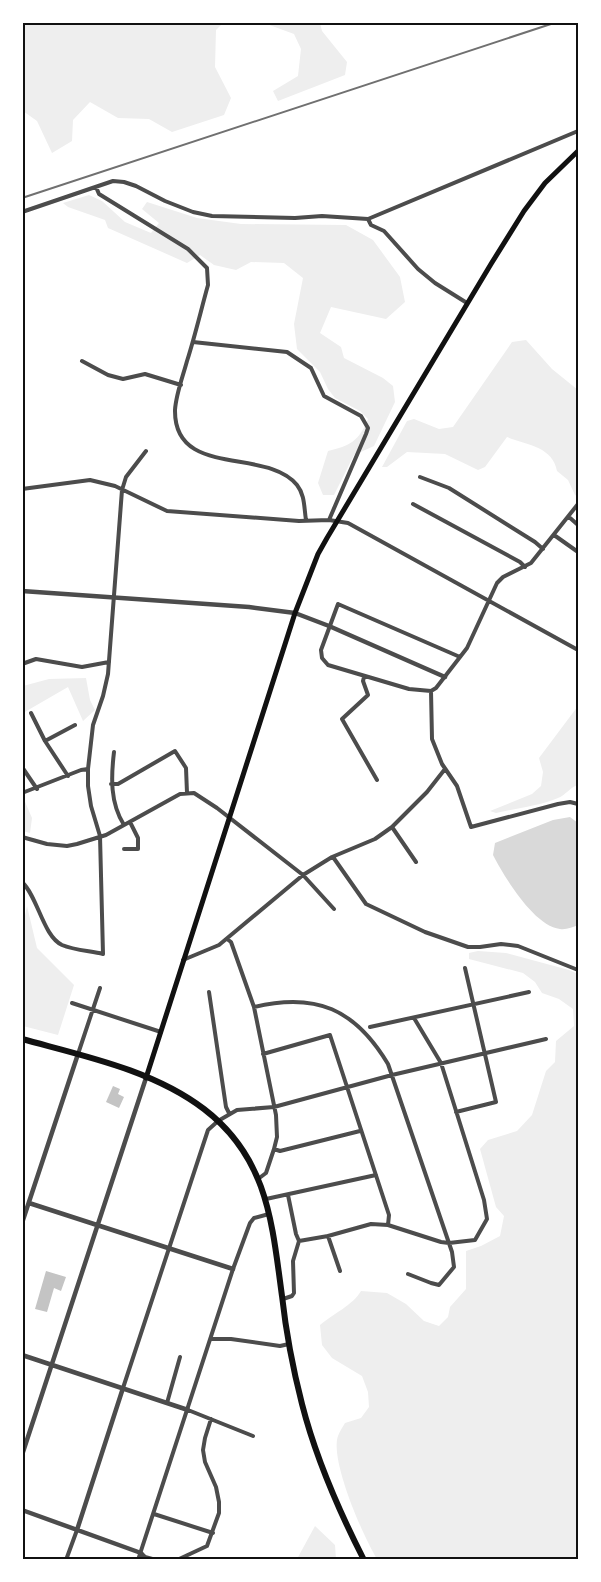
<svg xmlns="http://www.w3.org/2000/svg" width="601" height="1582" font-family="Bitter,serif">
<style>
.green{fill:#eee}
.water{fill:#d9d9d9}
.building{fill:#c4c4c4}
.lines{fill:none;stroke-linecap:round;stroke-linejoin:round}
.minor{stroke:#4c4c4c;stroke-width:4}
.tertiary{stroke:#4c4c4c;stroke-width:4.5}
.secondary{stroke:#111;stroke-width:5}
.primary{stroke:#111;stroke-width:6}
.rail{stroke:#707070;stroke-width:2}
.neatline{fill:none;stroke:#111;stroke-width:2}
</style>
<rect width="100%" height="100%" fill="#fff"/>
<path class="green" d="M22,23H223L216,30L215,67L231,98L224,115L172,132L149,119L118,118L90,102L73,120L72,141L52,153L37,121L23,111Z
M264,23H320L322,31L347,62L345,75L278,101L273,91L298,76L301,49L294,34Z
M89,195L102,201L125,222L151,233L159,223L142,209L147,202L197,218L241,224L346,225L373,240L400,277L405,302L386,319L331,307L320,333L341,347L344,358L383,378L393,386L395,402L374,446L354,455L334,495H323L318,483L328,451C350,446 359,441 368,419L360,411L335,398L328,389L320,372L297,349L294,324L303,278L284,263L251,262L236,270L214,265L200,255L187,263L108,228L105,220L68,207L63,203Z
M526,340L552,369L578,390V497L575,495L568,480L557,471C553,447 528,445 507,437L485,467L478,470L445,454L407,452L387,467H382L407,421L414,419L439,429L453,427L512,342Z
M86,678L90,700L95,710L83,721L68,687L23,713V686L49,679Z
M578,706V785C570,787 566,795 558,798C539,806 517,808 496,813L490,811L532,794L541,786L543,772L539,758Z
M23,797L32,818L30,833L23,831Z
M27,906L37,948L74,985L58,1035L23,1026L22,930Z
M478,951L506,953L569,970L578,974V1559H377C363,1536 333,1467 337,1440C338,1434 342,1428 345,1423L361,1418L369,1407L368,1392L362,1376L332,1358L322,1345L320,1325C333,1314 353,1305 361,1291L387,1293L406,1304L424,1321L439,1326L448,1317L450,1307L466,1289V1251L481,1246L500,1236L504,1216L496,1207L480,1149L488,1140L517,1131L532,1115L546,1071L555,1062L556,1041L574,1026L573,1009L559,999L542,993L535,982L523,973L469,959V953Z
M315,1526L335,1545L336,1559H297Z"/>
<path class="water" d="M570,817L578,823V925C573,927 566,930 560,929C534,926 505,878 493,855L495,843L553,820Z"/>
<path class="building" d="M113,1086L120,1089L118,1094L124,1097L119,1108L106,1102Z
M46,1271L66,1277L61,1291L54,1288L47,1312L35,1309Z"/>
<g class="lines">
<path class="minor" d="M96,187L99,194L188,249L207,268L208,285C201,310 195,336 187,361C183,376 176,394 175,410C174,479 267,447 297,485C305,495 304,508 306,520
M22,212L113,181L124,182L136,186L165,201L193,212L212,216L295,218L322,216L368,219L578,131
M368,219L371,225L384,231L418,269L435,283L467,303
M193,342L287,352L311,368L324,396L361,416L368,428L366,434L329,520
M82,361L108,375L123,379L145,374L181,385
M420,477L449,488L535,542L543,549
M22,489L90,480L115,486L167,511L299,521L329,520L348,523L578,650
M413,504L520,562L525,567
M578,504L531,563L503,577L497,583L467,648L436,688L431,691L432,739L442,764L457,786L471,827L558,804L570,802L578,804
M569,517L578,525
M554,535L578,552
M22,664L36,659L82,667L109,662
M364,677L363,681L368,695L342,719L377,780
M431,691L409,689L328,665L322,658L321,650L338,604L460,657
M31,713L45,741L68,776
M45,741L75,725
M114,752C111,777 110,803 124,825
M22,767L37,789
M111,784H118L175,751L186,768L187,793
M22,793L81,770L88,769
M392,827L416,862
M22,837L47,844L67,846L77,844L106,835L180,794L194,793L217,808L303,875L334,909
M124,849H138V838L130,822
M333,857L366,904L425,932L468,947H480L501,944L518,946L578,970
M22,882C38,897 43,936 62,945C74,950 90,951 103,954L100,836L91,806L88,786V769L93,725L103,696L108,674L122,490L126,477L146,451
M227,939L231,942L254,1007L276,1115L277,1137L274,1149L266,1173L258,1179
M183,960L219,945L303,875L332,857L375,839L392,827L427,792L445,769
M209,992L226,1107L229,1113
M72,1003L161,1032
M254,1007C316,992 355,1009 388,1064L452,1252L454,1267L439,1285L431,1283L408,1274
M370,1027L529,992
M78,1054L100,988
M263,1054L330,1035L389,1215L388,1225
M456,1112L496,1102L465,968
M274,1149L280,1151L360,1131
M266,1199L376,1175
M328,1236L340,1271
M299,1241L328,1236L371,1224L388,1225L441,1242L449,1243L475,1240L487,1219L484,1200L441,1063L414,1018
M283,1299L292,1296L294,1293L293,1261L299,1241L296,1234L288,1195
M211,1339H231L280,1346L289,1344
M123,1388L208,1130L218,1121L237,1110L274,1107L392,1075L546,1039
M167,1403L180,1357
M188,1410L253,1436
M154,1514L213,1533
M141,1553L145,1557L156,1560
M66,1560L77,1530
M138,1560L233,1269L250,1223L254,1218L269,1214
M177,1560L207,1546L219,1513V1502L216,1487L205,1462L203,1450L205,1438L211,1419"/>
<path class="tertiary" d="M22,591L249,607L295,613L329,626L445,677
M29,1203L233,1269
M22,1223L78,1054
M22,1355L188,1410
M22,1455L146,1078
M22,1510L141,1553
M77,1530L123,1388"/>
<path class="secondary" d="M146,1078L295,613L318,554L327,538L491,264L524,211L545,183L578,151"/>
<path class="primary" d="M22,1039C84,1056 153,1070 204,1109C268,1158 272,1223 282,1296C286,1332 293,1369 302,1404C316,1459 338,1509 364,1560"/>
<path class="rail" d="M22,198L557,22"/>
</g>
<rect width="601" height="1582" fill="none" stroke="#ffffff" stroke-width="48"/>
<rect x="24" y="24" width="553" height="1534" class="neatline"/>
</svg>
